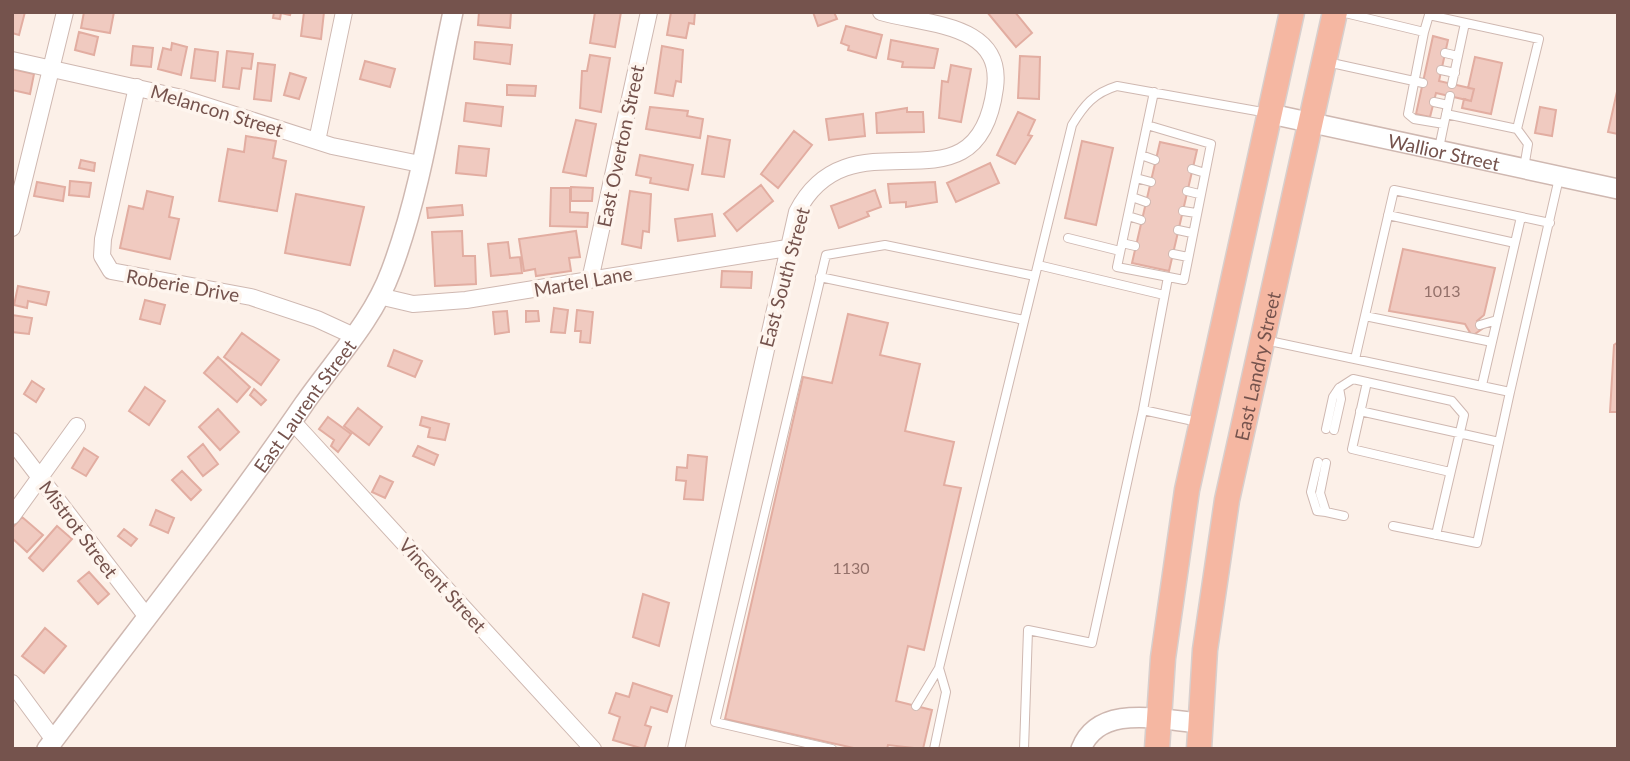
<svg xmlns="http://www.w3.org/2000/svg" width="1630" height="761" font-family="Lato,sans-serif">
<style>
.building{fill:#f0cac0;stroke:#e2ada1;stroke-width:2}
.lines{fill:none;stroke-linecap:round;stroke-linejoin:round}
.service-casing{stroke:#cfb8b1;stroke-width:10}
.minor-casing{stroke:#cfb8b1;stroke-width:18}
.tertiary-casing{stroke:#cfb8b1;stroke-width:22}
.trunk-casing{stroke:#d8cfcd;stroke-width:27}
.service{stroke:#fff;stroke-width:8}
.minor{stroke:#fff;stroke-width:16}
.tertiary{stroke:#fff;stroke-width:19}
.trunk{stroke:#f5b7a2;stroke-width:24}
.labels{text-anchor:middle;dominant-baseline:central;stroke-width:7;stroke-linejoin:round;paint-order:stroke}
.number-label{font-size:16px;fill:#94716a}
.street-label{font-size:19px;fill:#75534d;stroke:#fef5ee}
</style>
<rect width="100%" height="100%" fill="#fcf0e8"/>
<path class="building" d="M12,12H25L19,35L12,33Z
M84,12H114L110,33L81,28Z
M274,12H291L290,15L281,13L280,19L273,18Z
M304,12H324L321,39L301,36Z
M479,12H511L510,28L478,25Z
M595,12H621L615,47L590,43Z
M671,12H695L694,24L689,23L686,38L667,35Z
M813,12H834L837,19L818,26Z
M987,12H1015L1032,33L1016,47Z
M846,26L882,35L876,58L848,50L849,46L841,43Z
M79,32L98,37L94,55L75,50Z
M1433,36L1448,40L1439,81L1474,89L1471,101L1436,93L1430,117L1416,114Z
M891,40L938,49L934,68L902,67L903,62L888,59Z
M475,42L512,45L510,64L474,59Z
M172,43L187,47L181,75L158,69L163,48L171,50Z
M133,46L153,48L151,67L131,65Z
M662,46L683,50L681,82L676,81L673,96L655,93Z
M195,49L218,52L215,81L191,78Z
M227,51L253,54L251,69L242,68L239,89L223,87Z
M590,55L610,58L601,112L580,108L582,71H587Z
M1020,56L1040,57L1039,99L1018,98Z
M1475,57L1502,63L1491,114L1462,108L1464,99L1471,101L1474,89L1468,88Z
M365,61L395,69L390,87L360,79Z
M258,63L275,65L271,101L254,99Z
M951,65L971,69L961,122L939,118L942,81L948,82Z
M12,69L34,74L30,94L12,90Z
M290,73L306,78L299,99L284,95Z
M507,85L536,86L535,96L507,95Z
M1618,87V134L1608,132Z
M466,103L503,107L501,126L464,121Z
M650,107L688,111L687,116L703,119L700,138L646,129Z
M1540,107L1556,110L1552,136L1535,133Z
M907,108V112H923L924,132L877,133L876,113Z
M1018,112L1035,120L1028,135L1032,136L1015,164L997,155Z
M863,114L865,136L829,140L826,119Z
M576,120L596,124L586,176L563,172Z
M794,131L812,145L778,188L761,174Z
M246,136L276,141L273,158L286,161L277,211L219,201L228,149L244,152Z
M708,136L730,140L724,177L702,174Z
M1082,141L1113,148L1096,225L1065,218Z
M1160,142L1197,150L1169,271L1132,263Z
M459,146L489,149L486,176L456,173Z
M640,155L693,165L688,190L650,183L651,178L636,175Z
M81,160L95,163L94,171L79,168Z
M990,163L999,183L956,202L947,183Z
M70,181L91,183L89,197L69,195Z
M37,182L65,187L63,201L34,196Z
M935,182L937,202L906,207V202L890,203L888,184Z
M761,185L773,201L737,231L724,214Z
M571,187L593,188L592,201H571Z
M551,188H570V212L588,213L587,227L550,226Z
M875,190L881,207L867,212L869,216L839,228L831,206Z
M147,191L173,197L169,217L179,219L170,259L120,248L129,206L143,209Z
M630,191L651,194L649,232L643,231L641,248L622,244Z
M296,194L364,207L350,265L285,253Z
M462,205L463,215L428,218L427,208Z
M712,214L715,236L678,241L675,219Z
M462,231L463,256H475L476,284L435,286L432,232Z
M576,231L580,257L569,258L571,271L536,276L535,269L524,271L519,239Z
M508,242L510,258L520,257L522,273L491,276L488,244Z
M1403,249L1495,268L1484,315L1477,321L1482,329L1472,336L1465,324L1389,311Z
M722,271L752,272L751,288L721,287Z
M18,286L49,292L46,305L28,301L27,308L14,305Z
M145,300L165,305L160,324L140,319Z
M554,308L568,310L565,333L551,332Z
M577,310L593,312L590,343L580,342L581,331H575Z
M507,311L509,332L495,334L493,312Z
M526,311H538L539,321L526,322Z
M848,314L888,323L880,355L920,364L905,431L954,442L944,485L961,488L924,650L908,646L896,701L932,710L923,749L888,745L887,749H858L725,719L803,377L832,383Z
M12,315L32,318L29,334L12,332Z
M242,333L279,360L261,385L224,357Z
M1618,342V412H1610L1614,345Z
M394,350L422,361L415,377L388,366Z
M218,357L250,387L237,402L204,373Z
M32,381L44,389L36,402L24,394Z
M145,387L165,401L149,425L129,411Z
M254,389L266,400L261,405L250,395Z
M358,408L382,427L369,445L344,426Z
M218,409L239,432L220,450L199,427Z
M328,417L351,434L338,452L331,446L334,440L319,429Z
M422,417L449,424L445,440L428,437L430,428L420,425Z
M203,444L218,464L203,476L188,457Z
M418,446L438,455L434,465L413,456Z
M84,448L98,457L86,476L72,468Z
M688,455L707,457L703,500L684,499L686,481L676,480L677,467L687,468Z
M182,471L201,490L191,500L172,480Z
M380,476L393,482L385,498L372,492Z
M156,510L174,518L168,533L150,525Z
M22,517L43,535L27,552L12,538V528Z
M57,526L72,539L43,571L29,558Z
M124,529L137,539L131,546L118,536Z
M89,572L109,594L98,604L78,581Z
M643,594L669,603L659,646L633,637Z
M45,628L66,646L44,673L22,656Z
M633,683L672,696L667,712L651,707L645,725L651,727L644,749L613,740L620,717L609,713L616,693L629,697Z"/>
<g class="lines">
<defs>
<path id="service" d="M1341,12L1424,32L1429,15L1539,39L1517,129L1528,144L1524,168
M1424,32L1408,114L1414,119L1444,124L1450,96
M1445,53L1458,56
M1327,62L1423,83
M1441,70L1455,73
M1452,84L1465,23
M1434,102L1448,105
M1446,114L1517,129
M1147,125L1211,144L1184,280L1117,267C1129,208 1142,150 1154,92
M1439,148L1444,124
M1141,155L1155,160
M1192,169L1205,173
M1136,178L1151,182
M1187,191L1199,194
M1132,197L1146,202
M1183,211L1196,213
M1388,215L1515,243
M1128,216L1141,220
M1178,230L1192,233
M1068,238L1120,251
M1122,243L1135,246
M1173,254L1188,257
M1038,265L1164,295
M820,277L1024,320
M1365,316L1492,342
M1480,325L1497,320
M1265,340L1510,392L1559,178
M1355,359L1394,190L1550,223
M1367,382L1352,449L1450,472
M1482,385L1521,217
M1143,410L1198,422
M1360,411L1499,442
M1326,429L1333,397L1339,388
M1334,430L1341,399L1339,388L1353,379L1452,401L1464,415L1436,535
M1318,462L1311,492L1317,511L1326,512
M1326,463L1320,493L1326,512L1344,516
M1393,526L1477,543L1510,392
M916,706L939,668
M832,749L715,722L826,255L885,245L1035,276
M934,749L946,692L939,668L1072,125C1084,105 1094,93 1117,86L1268,113
M1024,749L1028,630L1092,643L1143,410L1168,277"/>
<path id="minor" d="M12,60L182,98L332,146L420,164
M137,87L103,239L102,256L111,271L251,297L317,319L354,336
M317,141L344,12
M12,228L65,12
M590,280L649,12
M379,296L413,304L466,300L787,248
M292,421L593,749
M12,441L147,617
M12,516L77,426
M12,683L54,740
M676,749L797,212C852,105 977,224 995,88C1004,22 924,25 881,12"/>
<g id="tertiary">
<path id="s1" d="M1271,114L1618,189"/>
<path id="s2" d="M47,749C133,634 223,522 304,404C334,361 373,320 391,271C422,189 434,98 453,12"/>
<path d="M1081,749C1099,703 1160,720 1200,723"/>
</g>
<g id="trunk">
<path d="M1157,749L1163,658L1187,490L1292,12"/>
<path id="s3" d="M1199,749L1205,650L1227,500L1335,12"/>
</g>
</defs>
<use href="#service" class="service-casing"/>
<use href="#minor" class="minor-casing"/>
<use href="#tertiary" class="tertiary-casing"/>
<use href="#trunk" class="trunk-casing"/>
<use href="#service" class="service"/>
<use href="#minor" class="minor"/>
<use href="#tertiary" class="tertiary"/>
<use href="#trunk" class="trunk"/>
</g>
<g class="labels">
<g class="number-label">
<text x="1442" y="290">1013</text>
<text x="851" y="567">1130</text>
</g>
<g class="street-label">
<text transform="translate(217 110) rotate(17)">Melancon Street</text>
<text transform="translate(620 146) rotate(-78)">East Overton Street</text>
<text stroke="none"><textPath href="#s1" startOffset="177">Wallior Street</textPath></text>
<text transform="translate(784 277) rotate(-75)">East South Street</text>
<text transform="translate(583 281) rotate(-10)">Martel Lane</text>
<text transform="translate(183 285) rotate(10)">Roberie Drive</text>
<text stroke="none"><textPath href="#s3" startOffset="388">East Landry Street</textPath></text>
<text stroke="none"><textPath href="#s2" startOffset="429">East Laurent Street</textPath></text>
<text transform="translate(79 529) rotate(53)">Mistrot Street</text>
<text transform="translate(443 585) rotate(48)">Vincent Street</text>
</g>
</g>
<rect width="1630" height="761" fill="none" stroke="#75534d" stroke-width="28"/>
</svg>
